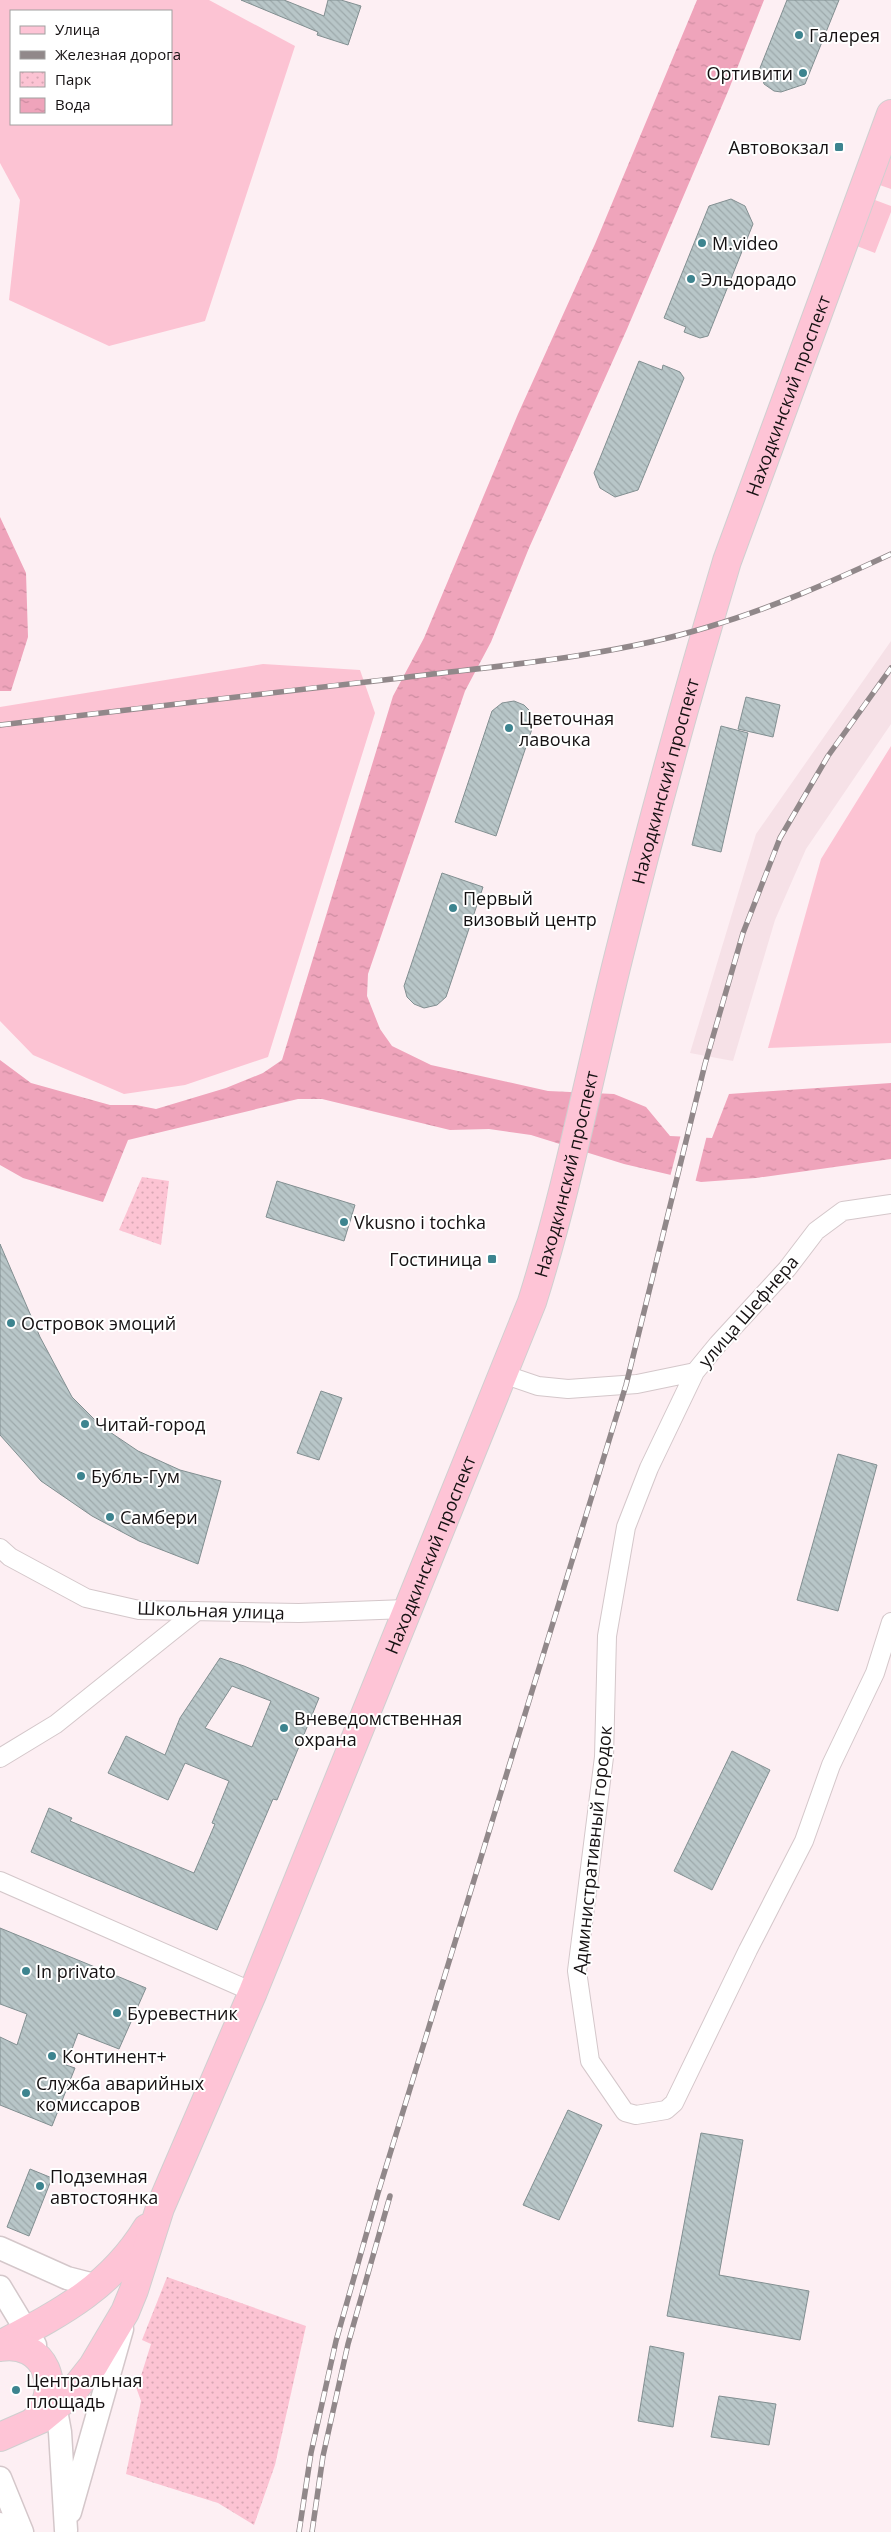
<svg xmlns="http://www.w3.org/2000/svg" width="891" height="2532" font-family="'Open Sans',sans-serif">
<style>
.built{fill:#f6e1e7}
.grass{fill:#fcc3d3;fill-rule:evenodd}
.park{fill:url(#park-dots)}
.water{fill:url(#water-ripples)}
.pier{fill:#fdeff3}
.building{fill:url(#building-back-hatch);stroke:#828f91;fill-rule:evenodd}
.lines{fill:none;stroke-linecap:round;stroke-linejoin:round}
.minor-casing{stroke:#d4c7ca;stroke-width:20}
.tertiary-casing{stroke:#d4c7ca;stroke-width:25}
.primary-casing{stroke:#d0cfd0;stroke-width:30}
.minor{stroke:#fff;stroke-width:18}
.tertiary{stroke:#fff;stroke-width:22}
.primary{stroke:#fec4d6;stroke-width:28}
.rail-casing{stroke:#91888a;stroke-width:5.5}
.rail{stroke:#fff;stroke-width:4;stroke-dasharray:11;stroke-linecap:butt}
.poi-dot{fill:#3d848f;stroke:#fff;stroke-width:2}
.labels{text-anchor:middle;dominant-baseline:central;stroke-width:4;stroke-linejoin:round;paint-order:stroke}
.poi-label{font-size:18px;fill:#151112;stroke:#fff;text-anchor:start}
.street-label{font-size:18px;fill:#151112;stroke:#fff}
</style>
<defs>
<pattern id="park-dots" width="8" height="8" patternUnits="userSpaceOnUse" patternTransform="scale(1.25)"><rect width="8" height="8" fill="#fcc3d3"/><path d="M2 2h.1M6 6h.1" fill="none" stroke="#d7a6b4" stroke-width="1.8" stroke-linecap="round"/></pattern>
<pattern id="water-ripples" width="26" height="14" patternUnits="userSpaceOnUse" patternTransform="scale(1.25)"><rect width="26" height="14" fill="#efa4bb"/><path d="M2 4q2-2 4 0t4 0M15 11q2-2 4 0t4 0" fill="none" stroke="#cc8ca0"/></pattern>
<pattern id="building-back-hatch" width="6" height="6" patternUnits="userSpaceOnUse" patternTransform="scale(1.25)"><rect width="6" height="6" fill="#b8c6c8"/><path d="M-1 5l2 2M0 0l6 6M5-1l2 2" fill="none" stroke="#9da9ab"/></pattern>
</defs>
<rect width="100%" height="100%" fill="#fdeff3"/>
<path class="built" d="M891,641V724L806,849L775,920L733,1061L690,1053L756,834Z"/>
<path class="grass" d="M0,0H209L295,46L205,321L109,346L9,300L20,200L0,163ZM11,11H171V124H11Z
M891,128V189L871,182Z
M867,197L891,206V212L875,253L849,243Z
M263,664L360,670L375,713L268,1057L185,1085L124,1094L33,1055L0,1021V707Z
M891,746V1043L768,1048L821,859Z"/>
<path class="park" d="M142,1177L169,1181L161,1245L119,1230Z
M167,2277L306,2326L275,2465L254,2525L218,2503L126,2474L141,2401L133,2379H140L151,2344L142,2340Z"/>
<path class="water" d="M697,0H764L729,89L627,329L529,548L491,642L465,691L368,974L367,996L380,1029L392,1046L431,1065L548,1091L614,1094L646,1107L670,1136L712,1138L729,1094L891,1083V1159L756,1178L701,1182L624,1164L531,1135L489,1129L450,1130L322,1099H298L128,1140L103,1202L23,1178L0,1165V1060L31,1083L110,1105H136L156,1109L226,1088L263,1073L282,1060L393,696L424,638L518,414L595,244Z
M0,517L26,573L28,637L11,691H0Z"/>
<path class="pier" d="M681,1134L707,1135L695,1183L670,1177Z"/>
<path class="building" d="M241,0H284L324,16L328,0H341L361,6L348,45L317,35L318,32Z
M787,0H839L805,84L781,92L774,91L764,84L760,68Z
M731,199L745,206L753,224L708,336L700,338L684,332L686,327L664,318L709,206Z
M639,361L662,370L663,365L680,372L684,378L638,490L615,497L600,488L594,473Z
M746,697L780,705L773,737L738,729Z
M514,701L524,705L531,712L534,723L496,836L455,822L492,711L502,703Z
M721,726L748,733L721,852L692,845Z
M442,873L483,887L446,997L437,1005L424,1008L414,1004L407,997L404,986Z
M277,1181L355,1205L344,1241L266,1217Z
M0,1244L40,1337L72,1397L101,1426L138,1451L180,1470L221,1481L198,1564L139,1541L92,1516L41,1481L0,1435Z
M321,1391L342,1398L319,1460L297,1453Z
M838,1454L877,1465L838,1611L797,1600Z
M220,1658L244,1666L319,1698L277,1800L273,1799L217,1930L31,1852L49,1808L72,1818L70,1821L194,1873L215,1824L212,1823L229,1781L185,1763L168,1800L108,1773L126,1736L165,1755L180,1718ZM232,1686L271,1701L252,1747L205,1728Z
M732,1751L770,1770L712,1890L674,1871Z
M0,1928L146,1988L119,2049L78,2033L66,2065L75,2068L52,2126L0,2105V2037L17,2045L27,2014L0,2004Z
M568,2110L602,2125L559,2220L523,2205Z
M701,2133L743,2140L719,2275L809,2291L800,2340L667,2316Z
M30,2169L52,2178L29,2236L7,2227Z
M650,2346L684,2353L673,2427L638,2421Z
M719,2396L776,2404L769,2445L711,2437Z"/>
<g class="lines">
<defs>
<path id="minor" d="M695,1372L649,1468L626,1527L607,1636L604,1757L577,1971L590,2061L625,2112L636,2115L666,2110L674,2103L748,1950L804,1841L831,1765L875,1673L891,1622
M503,1374L538,1386L568,1389L637,1384L695,1372L718,1344L787,1269L816,1231L843,1211L891,1204
M0,1548L10,1557L86,1598L139,1610L299,1613L406,1609
M0,1758L56,1724L197,1611
M0,1881L253,1992
M0,2522L22,2532"/>
<path id="tertiary" d="M0,2248L67,2278L98,2286
M0,2287L35,2345
M53,2394L60,2432L66,2530
M0,2478L22,2532
M70,2512L122,2329"/>
<g id="primary">
<path d="M0,2345C60,2313 110,2288 147,2228"/>
<path d="M0,2347C45,2339 64,2389 35,2420"/>
<path id="s1" d="M0,2437L41,2419L70,2395L93,2366L125,2312L134,2290L160,2208L253,1992L532,1302C568,1188 590,1071 619,955C652,823 688,691 727,561L891,114"/>
</g>
</defs>
<use href="#minor" class="minor-casing"/>
<use href="#tertiary" class="tertiary-casing"/>
<use href="#primary" class="primary-casing"/>
<use href="#minor" class="minor"/>
<use href="#tertiary" class="tertiary"/>
<use href="#primary" class="primary"/>
<defs>
<path id="rail" d="M0,725C134,709 267,693 401,678C504,665 609,657 708,627C772,608 831,582 891,554
M299,2532L311,2453L336,2341L378,2193L626,1385L705,1064L743,933L780,838L828,756L891,668
M312,2532L323,2456L348,2344L390,2196"/>
</defs>
<use href="#rail" class="rail-casing"/>
<use href="#rail" class="rail"/>
</g>
<g class="poi-dot">
<circle cx="799" cy="35" r="5"/>
<circle cx="803" cy="73" r="5"/>
<rect x="834" y="142" width="10" height="10" rx="2.5"/>
<circle cx="702" cy="243" r="5"/>
<circle cx="691" cy="279" r="5"/>
<circle cx="509" cy="728" r="5"/>
<circle cx="453" cy="908" r="5"/>
<circle cx="344" cy="1222" r="5"/>
<rect x="487" y="1254" width="10" height="10" rx="2.5"/>
<circle cx="11" cy="1323" r="5"/>
<circle cx="85" cy="1424" r="5"/>
<circle cx="81" cy="1476" r="5"/>
<circle cx="110" cy="1517" r="5"/>
<circle cx="284" cy="1728" r="5"/>
<circle cx="26" cy="1971" r="5"/>
<circle cx="117" cy="2013" r="5"/>
<circle cx="52" cy="2056" r="5"/>
<circle cx="26" cy="2093" r="5"/>
<circle cx="40" cy="2186" r="5"/>
<circle cx="16" cy="2390" r="5"/>
</g>
<g class="labels">
<g class="poi-label">
<text x="809" y="35">Галерея</text>
<text x="793" y="73" text-anchor="end">Ортивити</text>
<text x="829" y="147" text-anchor="end">Автовокзал</text>
<text x="712" y="243">M.video</text>
<text x="701" y="279">Эльдорадо</text>
<text x="519" y="718">Цветочная<tspan x="519" dy="21">лавочка</tspan></text>
<text x="463" y="898">Первый<tspan x="463" dy="21">визовый центр</tspan></text>
<text x="354" y="1222">Vkusno i tochka</text>
<text x="482" y="1259" text-anchor="end">Гостиница</text>
<text x="21" y="1323">Островок эмоций</text>
<text x="95" y="1424">Читай-город</text>
<text x="91" y="1476">Бубль-Гум</text>
<text x="120" y="1517">Самбери</text>
<text x="294" y="1718">Вневедомственная<tspan x="294" dy="21">охрана</tspan></text>
<text x="36" y="1971">In privato</text>
<text x="127" y="2013">Буревестник</text>
<text x="62" y="2056">Континент+</text>
<text x="36" y="2083">Служба аварийных<tspan x="36" dy="21">комиссаров</tspan></text>
<text x="50" y="2176">Подземная<tspan x="50" dy="21">автостоянка</tspan></text>
<text x="26" y="2380">Центральная<tspan x="26" dy="21">площадь</tspan></text>
</g>
<g class="street-label">
<text stroke="none"><textPath href="#s1" startOffset="2214">Находкинский проспект</textPath></text>
<text stroke="none"><textPath href="#s1" startOffset="1809">Находкинский проспект</textPath></text>
<text stroke="none"><textPath href="#s1" startOffset="1404">Находкинский проспект</textPath></text>
<text transform="translate(748 1311) rotate(-49)">улица Шефнера</text>
<text stroke="none"><textPath href="#s1" startOffset="999">Находкинский проспект</textPath></text>
<text transform="translate(211 1610) rotate(2)">Школьная улица</text>
<text transform="translate(592 1850) rotate(-84)">Административный городок</text>
</g>
</g>
<rect x="10" y="10" width="162" height="115" fill="#ffffff" stroke="#a1a0a0"/>
<rect x="20" y="26" width="25" height="8" fill="#fec4d6" stroke="#a1a0a0"/>
<text x="55" y="35" font-size="15" fill="#151112">Улица</text>
<rect x="20" y="51" width="25" height="8" fill="#91888a" stroke="#a1a0a0"/>
<text x="55" y="60" font-size="15" fill="#151112">Железная дорога</text>
<rect x="20" y="72" width="25" height="15" fill="url(#park-dots)" stroke="#a1a0a0"/>
<text x="55" y="85" font-size="15" fill="#151112">Парк</text>
<rect x="20" y="98" width="25" height="15" fill="url(#water-ripples)" stroke="#a1a0a0"/>
<text x="55" y="110" font-size="15" fill="#151112">Вода</text>
</svg>
